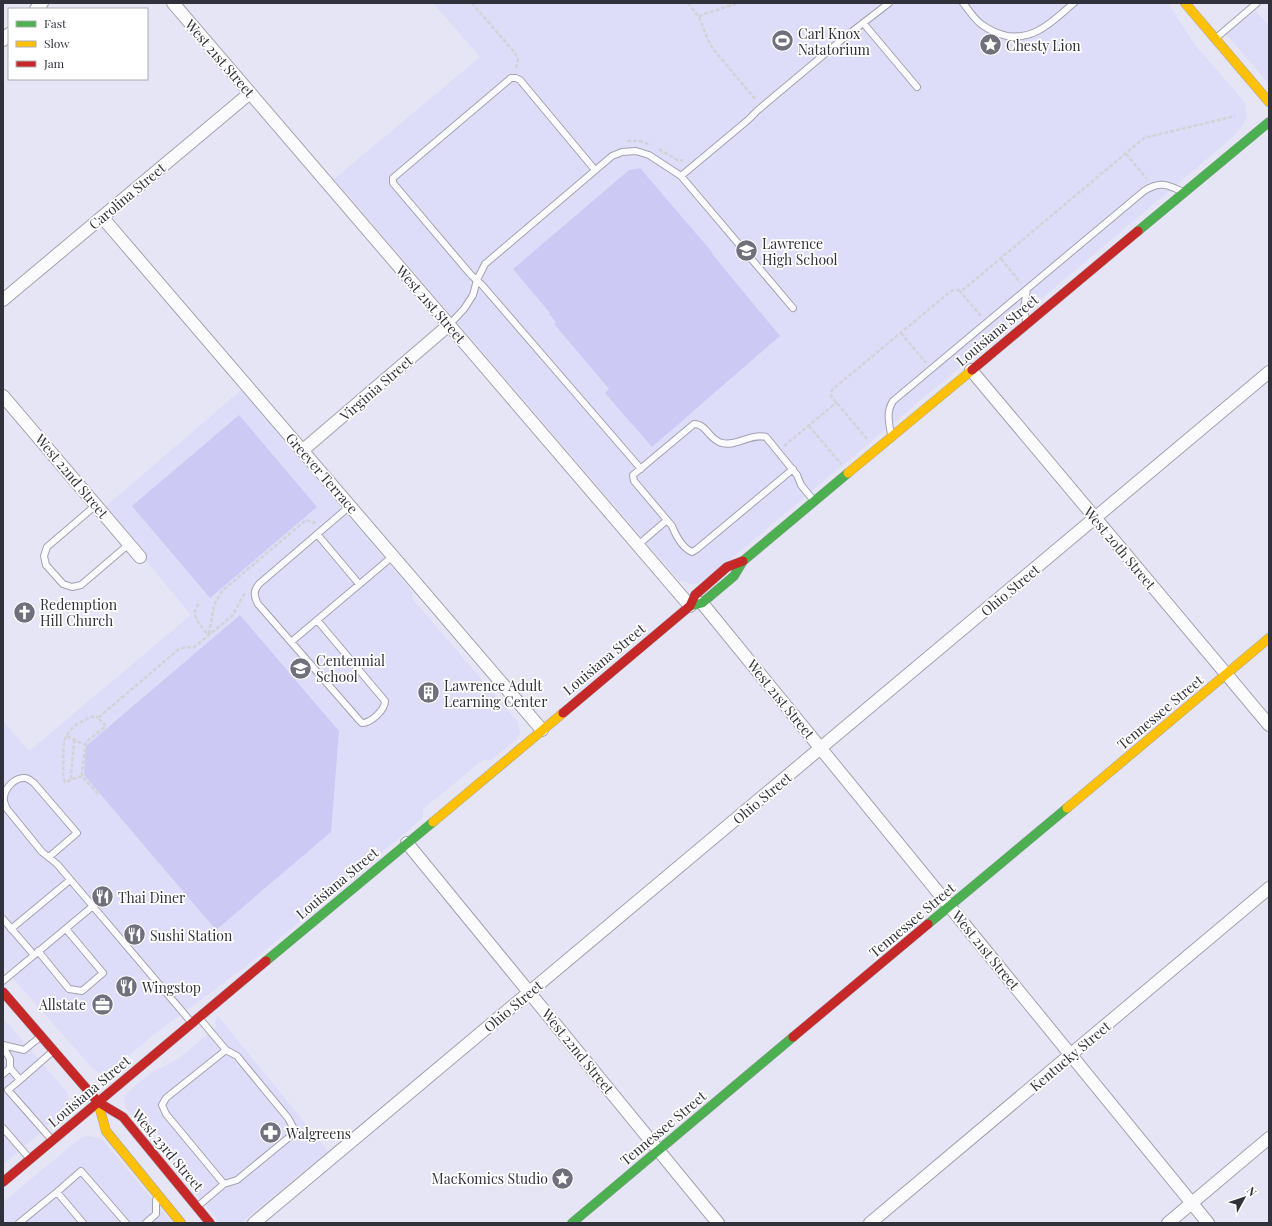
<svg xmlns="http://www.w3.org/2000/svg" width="1272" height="1226" font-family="'Playfair Display',serif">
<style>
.built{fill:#deddf9}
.green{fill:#cccaf4}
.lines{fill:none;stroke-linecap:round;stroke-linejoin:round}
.lane-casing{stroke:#a2a2af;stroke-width:8}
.street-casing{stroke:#a2a2af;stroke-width:14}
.fast-casing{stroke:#a2a2af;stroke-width:10}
.slow-casing{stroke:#a2a2af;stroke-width:10}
.jam-casing{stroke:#a2a2af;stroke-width:10}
.path{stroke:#d2d2d7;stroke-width:2.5;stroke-dasharray:4 2;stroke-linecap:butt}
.lane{stroke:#fbfbfe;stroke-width:6}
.street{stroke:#fbfbfe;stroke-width:12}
.fast{stroke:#4caf50;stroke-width:9}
.slow{stroke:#ffc107;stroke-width:9}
.jam{stroke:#c62828;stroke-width:9}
.labels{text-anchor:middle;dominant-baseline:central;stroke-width:3.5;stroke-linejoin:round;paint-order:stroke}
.poi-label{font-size:14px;fill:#31313c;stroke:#fff;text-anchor:start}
.street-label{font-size:14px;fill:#31313c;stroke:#fff}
</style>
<rect width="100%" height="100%" fill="#e5e5f6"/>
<path class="built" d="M433,3H1168L1196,46L1242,99L1245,103L1247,116L1243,125L1233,137L1032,307L708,578L697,584H691L679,580L675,576L334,179L480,57Z
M1255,10L1269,26V84L1226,34Z
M241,390L413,592L412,598L518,722L520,733L516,740L491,760H483L423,809V818L245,967L152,1036L112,1070L105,1073H100L93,1069L3,967V721L29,751L191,615L143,557L146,553L106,506Z
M218,1016L328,1151L241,1223H220L128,1111L124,1102L125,1097L127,1093L152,1072L178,1059L216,1027L215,1019Z
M3,1018L67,1092L69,1100L65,1110L39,1134L3,1165Z
M88,1136L94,1137L102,1139L172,1223H3V1202L77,1141L83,1137Z"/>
<path class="green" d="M640,168L712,252L713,255L780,336C737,373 695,410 652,447L605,393L609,389L554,324L556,322L549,314L550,313L513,269L629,170Z
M239,415L317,507L210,598L132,506Z
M240,615L339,731L331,832L216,930L84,775L86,746Z"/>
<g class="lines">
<defs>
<path id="lane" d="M963,3C969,10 974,19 981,24C989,30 998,34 1007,36C1037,40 1053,20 1074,3
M864,24L917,87
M1216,38L1257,3
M595,170L520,80L516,78H511L393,178V183L471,275L482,285L641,469
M681,176L748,120L758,110L845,37L889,3
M1026,321L1024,308L1027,289
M449,325L464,309L473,295L477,280L485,264L612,156L622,152L636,151L649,155L681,176L793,308
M891,435C889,422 886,412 893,401L1144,191C1159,181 1167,184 1183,192
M793,469L697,549L692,552C683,548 676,536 672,526L634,481L633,475L694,424C707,424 709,440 722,443C736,447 750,433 766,437L797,475L801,485L814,501
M96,505L47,547L44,556L46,565L63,584L72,587L81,585L129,544
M317,534L359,584
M638,545L667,520
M317,620L385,701C385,710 371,723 362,723L359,720L258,604C254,596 253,591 259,584L350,506
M291,642L393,556
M49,857L77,833L34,783C31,781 28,778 25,778C15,777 5,788 4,797C3,801 5,805 7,809L42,852L57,864L192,1023
M3,919L34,955
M11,929L70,880
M38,951L69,989L82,991L103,973L66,929
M3,981L93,906
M3,1045L24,1050L40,1037
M3,1047L10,1059V1068
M3,1074L10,1068L20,1080L52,1052
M20,1080L8,1090L52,1140
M3,1128L29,1158
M224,1184L166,1114L162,1105L166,1098L226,1050
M57,1192L81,1171L126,1223
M198,1206L224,1184L237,1180L293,1134V1127L288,1118L237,1056L226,1050L200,1019
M19,1223L57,1192L83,1223
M146,1223L156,1214V1200"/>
<path id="street" d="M173,3L690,606
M36,9L42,3
M3,40L9,34
M102,217L542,730
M3,300L250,93
M971,370L1269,725
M3,396L140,557
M303,450L449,325
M702,603L1208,1223
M407,843L718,1223
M254,1223L1269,372
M870,1223L1269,888
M1168,1223L1269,1138"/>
<path id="fast" d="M1138,231L1269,122
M690,606L702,603L734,576L743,561L848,473
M928,924L1067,808
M266,961L433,822
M572,1223L793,1037"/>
<path id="slow" d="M1185,3L1269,102
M848,473L972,370
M1067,808L1269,638
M433,822L563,713
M98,1102L106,1131L181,1223"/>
<path id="jam" d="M972,370L1138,231
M563,713L690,606L695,595L727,567L743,561
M3,992L98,1102L123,1117L210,1223
M793,1037L928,924
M3,1182L266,961"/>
</defs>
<use href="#lane" class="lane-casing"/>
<use href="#street" class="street-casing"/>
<use href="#fast" class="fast-casing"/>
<use href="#slow" class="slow-casing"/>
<use href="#jam" class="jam-casing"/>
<path class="path" d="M472,3L515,53L518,60L516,68
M688,3L699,17L708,40L713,49L756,100
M699,17L704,14L739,3
M627,141H640L651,145
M659,149L679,161L685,160
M1126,154L1147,179
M1001,259L1021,283
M959,290L981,316
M901,333L926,363
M809,426L841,464
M867,439L831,396V392L833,389L951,291L964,289L1144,138L1235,116
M784,446L837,402
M199,604C188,615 201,625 208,635
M209,634L214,605L222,591L306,520L314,523L316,521
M67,736L85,745
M82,776L65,782L63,777C64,765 62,751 65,739C69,727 85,718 96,716L98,718
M72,779L71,776L74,743L75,740
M98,794L82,776V772L86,742L106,726L98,718L180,648L194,647L232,616L245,593"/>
<use href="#lane" class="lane"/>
<use href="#street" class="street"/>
<use href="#fast" class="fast"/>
<use href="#slow" class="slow"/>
<use href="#jam" class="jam"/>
</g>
<defs>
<symbol id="stadium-disc" viewBox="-11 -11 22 22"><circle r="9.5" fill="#70707d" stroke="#fff"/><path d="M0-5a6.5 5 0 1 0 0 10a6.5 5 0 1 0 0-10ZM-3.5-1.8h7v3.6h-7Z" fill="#fff"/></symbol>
<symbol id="sight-disc" viewBox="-11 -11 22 22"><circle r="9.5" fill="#70707d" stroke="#fff"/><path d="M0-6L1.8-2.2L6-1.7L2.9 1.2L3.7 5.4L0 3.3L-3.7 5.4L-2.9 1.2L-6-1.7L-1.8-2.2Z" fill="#fff"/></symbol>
<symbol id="school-disc" viewBox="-11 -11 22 22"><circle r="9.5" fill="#70707d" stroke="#fff"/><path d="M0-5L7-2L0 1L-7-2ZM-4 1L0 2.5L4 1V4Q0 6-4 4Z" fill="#fff"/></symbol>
<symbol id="church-disc" viewBox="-11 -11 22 22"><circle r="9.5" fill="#70707d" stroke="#fff"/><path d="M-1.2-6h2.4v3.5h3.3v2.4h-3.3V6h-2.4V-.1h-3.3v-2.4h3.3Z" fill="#fff"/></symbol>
<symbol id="building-disc" viewBox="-11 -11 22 22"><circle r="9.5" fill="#70707d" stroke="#fff"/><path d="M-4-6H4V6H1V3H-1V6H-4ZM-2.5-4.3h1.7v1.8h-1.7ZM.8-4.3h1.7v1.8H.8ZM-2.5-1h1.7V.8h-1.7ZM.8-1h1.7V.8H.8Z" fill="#fff"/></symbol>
<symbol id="restaurant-disc" viewBox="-11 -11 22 22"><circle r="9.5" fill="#70707d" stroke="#fff"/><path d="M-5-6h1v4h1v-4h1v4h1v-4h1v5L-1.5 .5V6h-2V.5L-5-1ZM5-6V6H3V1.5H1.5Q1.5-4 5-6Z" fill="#fff"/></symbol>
<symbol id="office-disc" viewBox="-11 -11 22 22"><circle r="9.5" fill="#70707d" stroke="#fff"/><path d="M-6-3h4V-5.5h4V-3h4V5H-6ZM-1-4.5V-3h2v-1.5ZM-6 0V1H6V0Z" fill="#fff"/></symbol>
<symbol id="pharmacy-disc" viewBox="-11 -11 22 22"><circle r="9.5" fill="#70707d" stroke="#fff"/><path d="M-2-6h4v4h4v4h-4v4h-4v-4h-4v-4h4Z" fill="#fff"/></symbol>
</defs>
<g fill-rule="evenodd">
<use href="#stadium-disc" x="770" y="28" width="25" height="25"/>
<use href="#sight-disc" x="978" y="32" width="25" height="25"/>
<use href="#school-disc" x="734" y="238" width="25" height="25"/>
<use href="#church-disc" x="12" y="600" width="25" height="25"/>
<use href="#school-disc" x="288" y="656" width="25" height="25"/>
<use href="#building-disc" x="416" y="680" width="25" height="25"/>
<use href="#restaurant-disc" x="90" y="884" width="25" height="25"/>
<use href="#restaurant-disc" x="122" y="922" width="25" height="25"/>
<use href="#restaurant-disc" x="114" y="974" width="25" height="25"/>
<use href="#office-disc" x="90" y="992" width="25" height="25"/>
<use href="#pharmacy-disc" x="258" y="1120" width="25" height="25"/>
<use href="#sight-disc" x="550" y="1166" width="25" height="25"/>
</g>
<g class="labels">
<g class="poi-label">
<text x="798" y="33">Carl Knox<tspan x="798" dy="16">Natatorium</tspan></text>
<text x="1006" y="45">Chesty Lion</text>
<text x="762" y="243">Lawrence<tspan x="762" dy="16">High School</tspan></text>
<text x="40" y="604">Redemption<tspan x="40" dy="16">Hill Church</tspan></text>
<text x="316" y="660">Centennial<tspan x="316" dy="16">School</tspan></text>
<text x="444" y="685">Lawrence Adult<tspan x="444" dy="16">Learning Center</tspan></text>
<text x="118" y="897">Thai Diner</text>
<text x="150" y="935">Sushi Station</text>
<text x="142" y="987">Wingstop</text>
<text x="86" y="1004" text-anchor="end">Allstate</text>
<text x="286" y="1133">Walgreens</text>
<text x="548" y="1178" text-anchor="end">MacKomics Studio</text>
</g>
<g class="street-label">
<text transform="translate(220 58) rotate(49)">West 21st Street</text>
<text transform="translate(127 196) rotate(-40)">Carolina Street</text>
<text transform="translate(431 304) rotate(49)">West 21st Street</text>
<text transform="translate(997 330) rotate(-40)">Louisiana Street</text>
<text transform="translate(376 388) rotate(-41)">Virginia Street</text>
<text transform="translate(322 473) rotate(49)">Greever Terrace</text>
<text transform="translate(72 476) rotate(50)">West 22nd Street</text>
<text transform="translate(1120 548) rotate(50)">West 20th Street</text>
<text transform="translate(1010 590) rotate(-40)">Ohio Street</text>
<text transform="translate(604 659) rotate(-40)">Louisiana Street</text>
<text transform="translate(781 699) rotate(51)">West 21st Street</text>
<text transform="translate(1160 712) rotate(-40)">Tennessee Street</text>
<text transform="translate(762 798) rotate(-40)">Ohio Street</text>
<text transform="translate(337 883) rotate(-40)">Louisiana Street</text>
<text transform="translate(912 920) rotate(-40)">Tennessee Street</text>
<text transform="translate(986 950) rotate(51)">West 21st Street</text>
<text transform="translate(513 1006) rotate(-40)">Ohio Street</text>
<text transform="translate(578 1051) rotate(51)">West 22nd Street</text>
<text transform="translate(1070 1056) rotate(-40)">Kentucky Street</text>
<text transform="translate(89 1091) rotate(-40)">Louisiana Street</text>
<text transform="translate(663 1128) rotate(-40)">Tennessee Street</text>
<text transform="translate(168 1150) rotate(50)">West 23rd Street</text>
</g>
</g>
<rect width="1272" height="1226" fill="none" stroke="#31313c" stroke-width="8"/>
<rect x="8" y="8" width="140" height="72" fill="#ffffff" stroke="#adadb1"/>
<rect x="16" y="21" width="20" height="6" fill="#4caf50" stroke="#adadb1"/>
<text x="44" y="28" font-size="12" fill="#31313c">Fast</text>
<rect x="16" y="41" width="20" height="6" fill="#ffc107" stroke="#adadb1"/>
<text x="44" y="48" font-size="12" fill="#31313c">Slow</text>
<rect x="16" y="61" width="20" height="6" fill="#c62828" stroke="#adadb1"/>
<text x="44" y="68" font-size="12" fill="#31313c">Jam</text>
<g transform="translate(1244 1198) rotate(50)" stroke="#ffffff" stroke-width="3" paint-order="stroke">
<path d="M0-3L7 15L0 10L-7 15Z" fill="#31313c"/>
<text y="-6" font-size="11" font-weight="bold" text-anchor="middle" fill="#31313c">N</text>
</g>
</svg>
